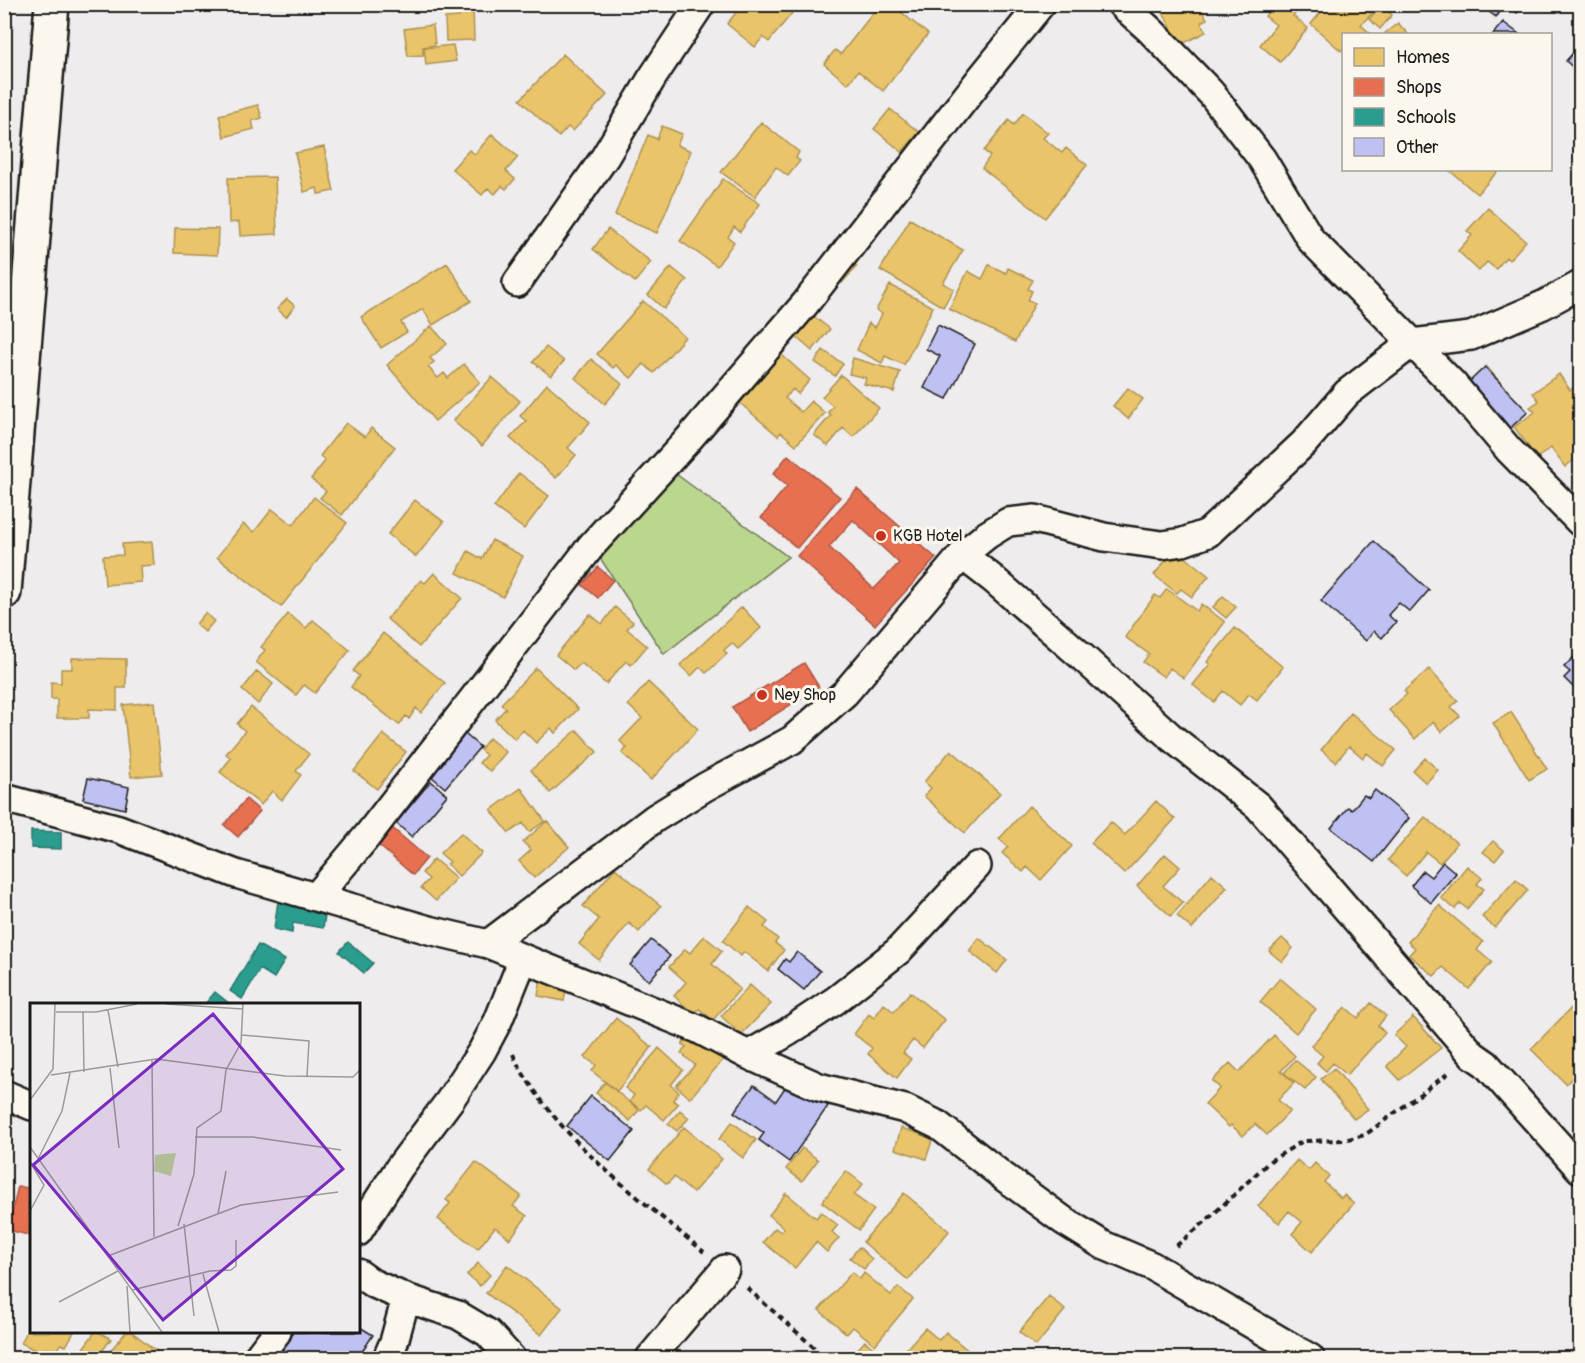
<svg xmlns="http://www.w3.org/2000/svg" width="1585" height="1363" font-family="Pangolin,sans-serif">
<style>
.green{fill:#bbd68e;stroke:#6c7955;stroke-width:1.5}
.homes{fill:#e9c46a;stroke:#ac9253;stroke-width:1.5}
.shops{fill:#e76f51;stroke:#aa5641;stroke-width:1.5;fill-rule:evenodd}
.schools{fill:#2a9d8f;stroke:#26766c;stroke-width:1.5}
.building{fill:#c0c1f3;stroke:#1c1c1c;stroke-width:1.5}
.lines{fill:none;stroke-linecap:round;stroke-linejoin:round}
.street-casing{stroke:#1c1c1c;stroke-width:32}
.secondary-casing{stroke:#1c1c1c;stroke-width:38}
.path{stroke:#1c1c1c;stroke-width:4;stroke-dasharray:6 4.5;stroke-linecap:butt}
.street{stroke:#fbf7ec;stroke-width:27}
.secondary{stroke:#fbf7ec;stroke-width:33}
.poi-dot{fill:#c8321e;stroke:#fbf7ec;stroke-width:2}
.labels{text-anchor:middle;dominant-baseline:central;stroke-width:6;stroke-linejoin:round;paint-order:stroke}
.poi-label{font-size:16px;fill:#1c1c1c;stroke:#fbf7ec;text-anchor:start}
.inset-road{fill:none;stroke:#9b9999;stroke-width:1.5}
.view{fill:#7b2cbf;fill-opacity:0.15;stroke:#7b2cbf;stroke-width:3}
.inset-edge{fill:none;stroke:#1c1c1c;stroke-width:3}
</style>
<rect width="100%" height="100%" fill="#efeced"/>
<filter id="ink" filterUnits="userSpaceOnUse"><feTurbulence type="fractalNoise" baseFrequency=".0167" numOctaves="2"/><feDisplacementMap in="SourceGraphic" scale="12" xChannelSelector="R" yChannelSelector="G"/><feConvolveMatrix kernelMatrix="1 2 1 2 8 2 1 2 1" color-interpolation-filters="sRGB"/></filter>
<g filter="url(#ink)">
<path class="green" d="M676,474L788,557L664,654L598,555Z"/>
<path class="homes" d="M734,4H799L769,42L763,37L755,47L727,24L738,10Z
M880,4H891L928,34L883,91L858,71L848,84L824,64L835,50L841,54Z
M1167,4H1199L1207,19L1201,22L1206,32L1180,45L1161,9Z
M1274,4H1303L1293,16L1308,28L1280,62L1260,45L1276,25L1265,16Z
M1328,4H1367L1374,11L1361,25L1371,34H1344V47L1341,51L1311,24Z
M1382,5L1392,15L1380,29L1369,19Z
M473,6L474,40L446,41L445,18L459,17V7Z
M1398,23L1408,34H1384Z
M433,25L435,45L423,47V55L408,56L404,29Z
M453,45L456,61L426,65L424,48Z
M563,54L607,95L573,131L568,127L559,137L520,100Z
M258,105L262,118L252,121L254,129L224,137L219,115Z
M890,109L919,132L902,152L874,129Z
M1023,113L1048,133L1043,138L1062,153L1066,148L1087,165L1045,218L982,168L990,156L984,151L1009,120L1014,125Z
M761,122L799,152L796,158L800,161L788,176L776,167L755,197L721,172Z
M662,126L682,134L677,145L691,151L657,233L615,215L648,135L657,139Z
M492,134L518,157L506,171L515,179L506,189L502,186L495,194L488,188L482,195L452,169L469,150L475,154Z
M324,147L334,191L318,194L317,188L304,192L295,153Z
M1449,170H1499L1477,194Z
M275,177L277,234L240,236L239,222L229,223L228,178Z
M723,179L760,204L740,232L734,227L728,237L734,242L717,266L680,241Z
M1488,208L1526,241L1509,260L1506,257L1496,269L1487,262L1479,271L1458,251L1472,235L1467,231Z
M910,219L963,250L943,283L954,289L943,307L880,270Z
M175,228L218,229L217,255L174,253Z
M608,229L651,262L635,282L593,249Z
M848,259L857,266L842,283L834,276Z
M447,263L471,301L433,325L423,309L401,322L407,332L381,348L361,317Z
M989,265L1006,273L1008,268L1033,280L1028,289L1032,291L1028,300L1035,303L1015,342L949,309L968,271L982,279Z
M671,267L687,280L664,309L648,295Z
M890,285L933,307L904,365L885,356L882,363L857,350L869,323L875,328L882,314L876,310Z
M287,299L295,306L286,317L277,309Z
M643,301L685,337L654,373L644,364L631,378L616,365L613,368L597,354Z
M807,311L830,329L812,351L789,331Z
M431,326L447,344L430,358L434,362L428,367L438,378L444,373L448,378L464,364L480,382L435,421L387,365Z
M546,347L564,361L551,376L533,362Z
M775,349L810,380L798,394L793,389L785,398L801,412L811,401L825,413L796,445L781,432L778,436L733,397Z
M823,350L843,364L835,376L815,362Z
M853,358L900,372L894,392L864,384L866,378L849,374Z
M591,359L622,384L605,404L575,378Z
M1486,366L1527,413L1510,428L1468,383Z
M1559,374L1570,390L1580,383V455L1565,467L1551,448L1537,458L1514,427L1535,412L1530,407L1539,401L1533,393Z
M841,375L879,408L853,437L843,428L828,446L814,435L831,415L828,412L833,406L822,397Z
M492,377L520,401L482,446L453,421Z
M547,384L590,422L568,448L576,455L556,478L510,438L526,421L520,416Z
M1128,388L1143,399L1128,419L1113,406Z
M346,423L365,437L371,428L395,447L342,515L320,498L326,491L311,479L325,461L320,456Z
M519,473L549,496L524,529L494,507Z
M314,497L347,523L281,607L217,557L243,524L254,532L272,509L293,525Z
M415,500L444,522L416,557L388,534Z
M492,540L523,556L503,597L457,573L468,551L482,559Z
M152,542L154,565L140,566L141,582L105,585L103,556L123,555L122,544Z
M1175,549L1209,576L1192,597L1181,589L1177,593L1154,575Z
M434,573L462,598L419,647L387,619L421,580L425,583Z
M1167,589L1197,611L1201,604L1225,622L1184,678L1170,668L1164,677L1143,662L1149,654L1125,637L1155,595L1160,598Z
M1223,596L1236,607L1226,618L1213,607Z
M615,607L633,622L627,629L647,646L631,665L626,661L606,684L581,663L574,670L556,655L590,614L602,624Z
M742,607L761,628L738,649L732,643L724,650L727,654L706,673L700,667L691,676L680,665Z
M205,613L214,621L205,632L196,624Z
M288,614L306,628L313,620L350,650L315,693L304,685L296,695L256,662L265,650L261,647Z
M1235,628L1283,667L1257,700L1249,694L1240,705L1223,691L1214,702L1193,685L1210,664L1207,662Z
M383,633L445,683L421,713L416,708L409,719L406,716L399,725L351,687L359,676L353,671Z
M72,658L126,659V688H117V710L89,709V718H57V699H51V682L61,683V669H72Z
M536,668L578,709L555,733L551,728L536,743L523,730L515,739L495,720L506,708L501,704Z
M1429,669L1458,701L1451,707L1460,716L1442,732L1433,722L1415,739L1389,710L1407,694L1404,691Z
M257,671L273,684L258,704L242,690Z
M648,682L698,729L651,780L622,753L627,748L620,741L642,718L628,705Z
M154,702L162,774L131,777L123,705Z
M251,707L309,754L296,771L301,775L282,800L272,791L261,805L220,772L231,758L226,754L245,731L237,724Z
M1511,712L1547,769L1529,780L1493,723Z
M1351,713L1396,750L1383,766L1367,753L1363,758L1349,746L1336,762L1321,750Z
M577,730L597,752L550,793L531,770Z
M383,734L406,752L377,789L354,771Z
M489,738L506,752L490,771L479,763L486,755L480,750Z
M951,750L1000,793L965,833L924,796L931,788L924,782Z
M1425,758L1438,770L1426,783L1413,771Z
M521,788L545,821L529,832L523,823L509,833L491,810Z
M1156,801L1175,819L1124,874L1091,843L1111,822L1125,835Z
M1029,806L1072,846L1041,880L1027,867L1023,872L1002,853L1008,847L999,839Z
M1425,817L1457,843L1440,863L1426,852L1406,876L1388,860Z
M547,821L569,847L534,878L519,861L531,850L523,842Z
M461,833L482,853L459,876L447,864L450,862L440,853Z
M1493,841L1504,850L1495,861L1483,852Z
M1165,854L1180,867L1163,886L1183,903L1171,916L1137,886Z
M434,859L456,878L436,901L421,888L429,879L422,873Z
M1467,866L1482,878L1477,884L1484,889L1467,909L1460,903L1455,909L1441,898Z
M615,868L661,906L639,932L629,923L599,960L579,944L599,919L583,906Z
M1212,874L1227,887L1192,929L1177,916Z
M1516,879L1528,890L1495,928L1482,917Z
M1439,905L1483,942L1477,950L1492,962L1469,989L1443,967L1434,976L1409,955L1415,948L1408,942Z
M749,907L768,922L764,927L778,939L775,943L784,950L768,971L744,952L741,956L723,941Z
M704,936L722,951L712,964L740,989L713,1020L699,1009L694,1014L674,996L686,982L669,967L685,949L690,953Z
M979,938L1007,960L997,973L969,951Z
M1282,938L1293,948L1282,962L1269,951Z
M541,978L567,982L564,1001L538,996Z
M1280,978L1316,1009L1296,1033L1260,1002Z
M750,985L771,1004L741,1035L721,1016Z
M910,992L945,1020L923,1048L913,1040L903,1053L911,1059L897,1078L868,1054L872,1048L854,1034L869,1014L874,1018L884,1004L894,1012Z
M1580,999V1070L1566,1084L1531,1049Z
M1371,1003L1386,1016L1378,1026L1385,1033L1347,1075L1333,1063L1326,1071L1317,1063L1323,1056L1311,1046L1345,1007L1358,1018Z
M1413,1017L1441,1048L1400,1080L1387,1066L1406,1047L1394,1035Z
M616,1018L652,1047L617,1091L592,1071L596,1065L585,1057Z
M691,1033L723,1060L690,1098L676,1086L695,1065L681,1053L686,1047L682,1044Z
M1274,1035L1295,1056L1281,1071L1294,1083L1278,1100L1290,1111L1267,1135L1255,1124L1243,1136L1231,1125L1229,1127L1205,1104L1220,1088L1212,1081L1230,1063L1239,1072Z
M659,1048L683,1070L671,1085L679,1092L673,1100L678,1104L664,1120L646,1105L641,1110L630,1101L634,1095L625,1088Z
M1295,1060L1316,1077L1305,1090L1284,1073Z
M1334,1068L1368,1109L1354,1119L1321,1079Z
M605,1082L639,1110L630,1121L596,1093Z
M680,1110L689,1118L677,1131L668,1124Z
M732,1122L756,1140L743,1158L719,1139Z
M684,1127L722,1159L693,1193L674,1177L667,1184L649,1169Z
M901,1128L933,1138L926,1159L895,1149Z
M802,1148L818,1160L802,1181L786,1169Z
M1297,1160L1309,1170L1315,1163L1329,1176L1324,1182L1341,1198L1344,1195L1354,1203L1312,1252L1292,1234L1302,1222L1289,1211L1279,1223L1258,1206Z
M476,1162L521,1196L513,1206L527,1216L510,1239L495,1227L478,1249L438,1219L450,1203L446,1200Z
M846,1171L863,1184L854,1195L874,1210L859,1230L822,1202Z
M786,1193L816,1218L821,1212L838,1225L832,1232L839,1238L827,1252L816,1242L795,1268L763,1242L775,1228L781,1232L784,1228L769,1215Z
M904,1193L949,1231L908,1280L863,1242Z
M859,1247L872,1259L864,1269L850,1258Z
M478,1263L490,1275L480,1286L467,1275Z
M507,1265L562,1308L541,1335L486,1293Z
M852,1272L860,1279L864,1273L891,1295L898,1287L913,1299L875,1345L853,1327L847,1334L819,1310Z
M1049,1296L1065,1310L1036,1346L1019,1332Z
M32,1322V1332H74L66,1346L61,1344L56,1354L46,1348L43,1354L21,1343Z
M925,1328L939,1340L946,1332L977,1358H898Z
M95,1332H99L111,1339L97,1358H76Z
M126,1332H132L160,1354L157,1358H104Z
M865,1341L884,1357L883,1358H850Z"/>
<path class="shops" d="M788,455L840,497L797,548L761,518L787,486L773,474Z
M857,489L936,558L875,625L797,556ZM853,520L899,563L874,589L829,547Z
M598,567L613,580L598,598L582,585Z
M804,663L819,687L747,732L732,707Z
M246,799L260,811L238,837L224,825Z
M390,826L427,858L413,875L376,843Z
M18,1186L32,1189V1236L8,1230Z"/>
<path class="schools" d="M31,831L61,832V849L31,848Z
M278,901L326,909L323,928L293,923L292,933L274,929Z
M348,942L373,963L364,973L339,952Z
M258,945L285,960L274,978L260,969L242,999L230,991Z
M215,992L230,1004H205Z"/>
<path class="building" d="M1482,4H1505L1496,17L1481,6Z
M1506,4H1523L1517,13Z
M1503,22L1519,34H1493Z
M1580,45V74L1566,61Z
M938,325L975,344L947,399L924,388L940,356L926,349Z
M1485,367L1528,412L1509,429L1469,382Z
M1374,541L1429,590L1410,612L1399,603L1388,615L1396,622L1382,638L1374,631L1366,641L1321,601Z
M1579,652L1580,654V694L1564,678L1570,672L1564,667Z
M465,734L480,747L445,788L431,776Z
M88,778L129,787L125,809L83,799Z
M431,781L447,795L412,837L396,823Z
M1375,790L1409,818L1374,862L1331,828L1348,807L1352,810L1364,795L1369,798Z
M1443,862L1456,873L1431,903L1411,886L1423,871L1431,877Z
M651,940L670,956L649,981L630,965Z
M797,952L820,971L804,990L778,969L785,959L789,962Z
M790,1080L828,1106L789,1162L759,1140L764,1133L734,1112L754,1085L776,1101Z
M591,1096L634,1131L610,1161L567,1126Z
M358,1326L373,1335L358,1358H275L292,1332H358Z"/>
<g class="lines">
<defs>
<path id="street" d="M1121,4L1150,30L1211,93L1262,159L1311,240L1453,384L1509,450L1580,522
M517,283L605,157L652,78L701,4
M962,555L993,579L1079,654L1172,738L1258,806L1473,1055L1486,1064L1580,1169
M4,798L119,829L236,874L429,930L488,944L698,1029L748,1055L819,1087L905,1109L938,1125L1004,1177L1064,1221L1103,1245L1152,1266L1310,1358
M317,896L368,835L592,545L686,442L805,304L981,78L1041,4
M488,944L655,818L705,787L792,740L845,693L962,555L987,535L1008,522L1035,519L1104,537L1162,545L1183,542L1208,533L1304,443L1347,393L1412,343L1471,336L1543,305L1580,285
M748,1055L788,1032L836,1000L898,951L977,866
M4,1094L32,1106
M358,1232L399,1168L450,1100L482,1051L498,1021L523,959
M358,1273L372,1283L406,1298L458,1315L488,1333L511,1358
M257,1358L277,1332
M387,1358L394,1342L406,1298
M650,1358L725,1269"/>
<path id="secondary" d="M4,592L52,4"/>
</defs>
<use href="#street" class="street-casing"/>
<use href="#secondary" class="secondary-casing"/>
<path class="path" d="M513,1054C519,1069 528,1081 537,1094C581,1157 646,1203 704,1252
M1176,1246L1206,1221L1270,1161L1303,1141L1344,1140L1365,1135L1450,1072
M747,1288L826,1358"/>
<use href="#street" class="street"/>
<use href="#secondary" class="secondary"/>
</g>
</g>
<g class="poi-dot">
<circle cx="881" cy="536" r="6"/>
<circle cx="762" cy="695" r="6"/>
</g>
<g class="labels">
<g class="poi-label">
<text x="893" y="536">KGB Hotel</text>
<text x="774" y="695">Ney Shop</text>
</g>
</g>
<g transform="translate(30 1003)">
<rect width="330" height="330" fill="#efeced"/>
<path d="M146,150L141,173L124,168L125,152Z" fill="#bbd68e"/>
<path class="inset-road" d="M136,1L213,6M78,7L88,64M26,9H66L107,1M53,9L54,69M212,32L279,38L277,73M122,57L124,234M80,65L89,145M21,72L126,56L255,73L323,74L330,67M0,97L23,66L25,1M165,134H223L311,147M0,144L132,329M8,156L32,108L40,70M0,159L14,182L0,208M188,211L196,168M154,221L164,313M148,223L164,171L167,125L191,108L196,67L211,40L213,1M78,253L211,202L308,189M173,271L189,329M97,283L100,329M102,287L180,268L201,267L206,263V237M29,299L88,268"/>
<path class="view" d="M183,11L313,166L133,317L3,162Z"/>
<rect width="330" height="330" class="inset-edge"/>
</g>
<rect width="1585" height="1363" fill="none" stroke="#fbf7ec" stroke-width="24"/>
<rect x="12" y="12" width="1561" height="1339" fill="none" stroke="#1c1c1c" stroke-width="2" filter="url(#ink)"/>
<rect x="1342" y="33" width="210" height="138" fill="#fbf7ec" stroke="#a29f99" stroke-width="1.5"/>
<rect x="1354" y="48" width="30" height="18" fill="#e9c46a" stroke="#a29f99" stroke-width="1.5"/>
<text x="1396" y="63" font-size="18" fill="#1c1c1c">Homes</text>
<rect x="1354" y="78" width="30" height="18" fill="#e76f51" stroke="#a29f99" stroke-width="1.5"/>
<text x="1396" y="93" font-size="18" fill="#1c1c1c">Shops</text>
<rect x="1354" y="108" width="30" height="18" fill="#2a9d8f" stroke="#a29f99" stroke-width="1.5"/>
<text x="1396" y="123" font-size="18" fill="#1c1c1c">Schools</text>
<rect x="1354" y="138" width="30" height="18" fill="#c0c1f3" stroke="#a29f99" stroke-width="1.5"/>
<text x="1396" y="153" font-size="18" fill="#1c1c1c">Other</text>
</svg>
